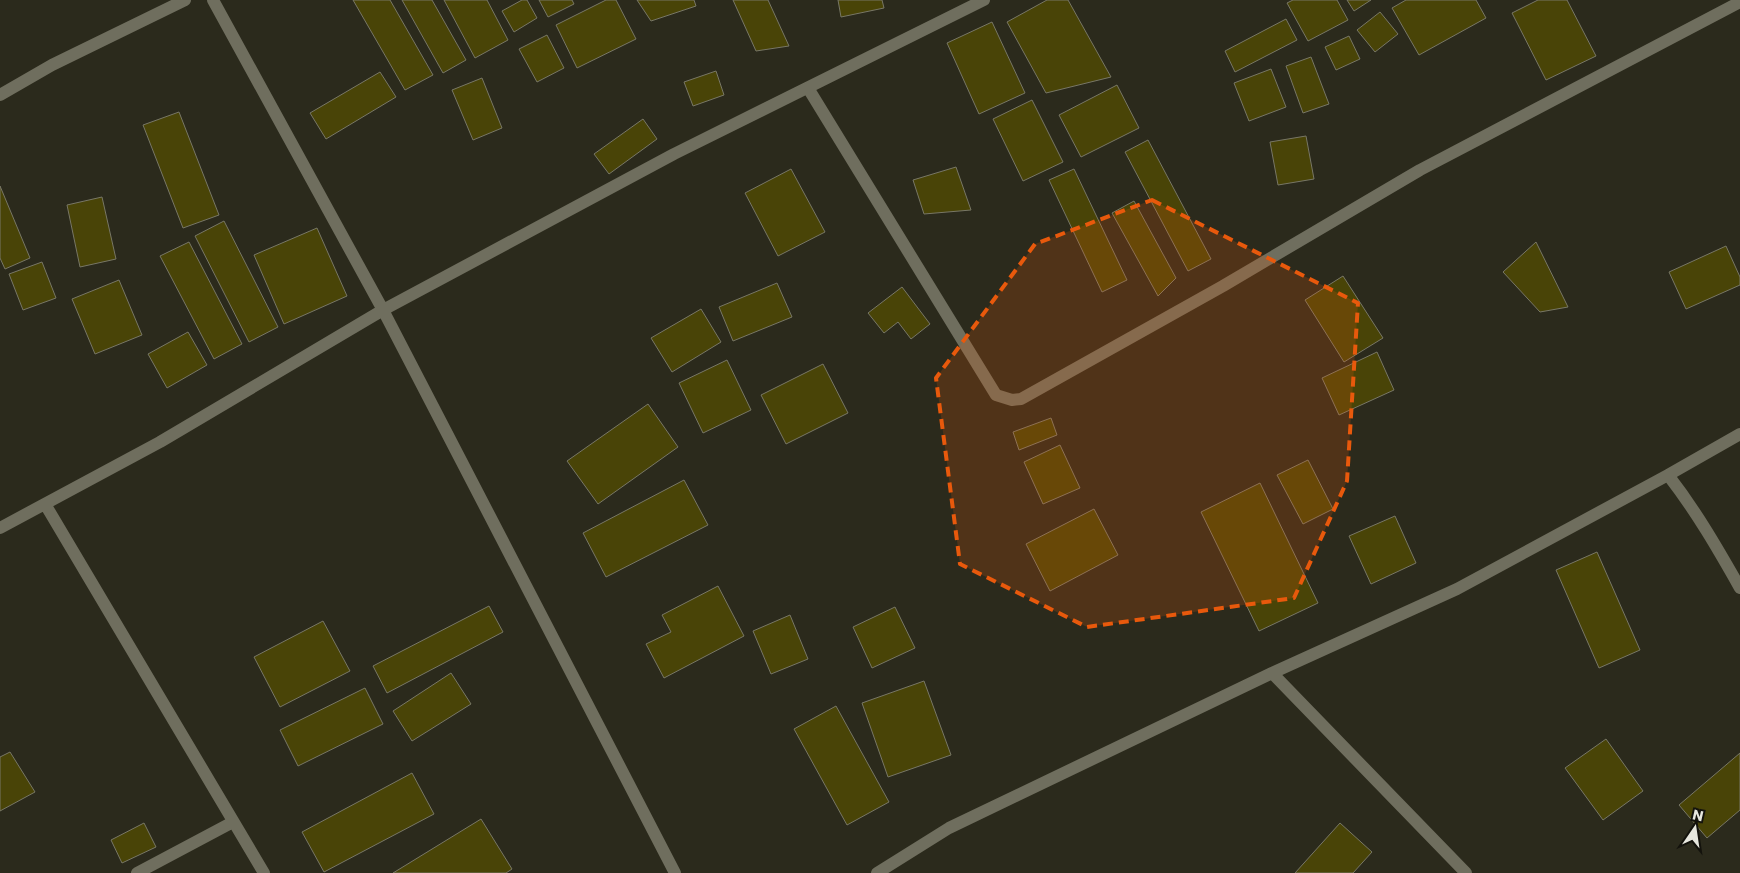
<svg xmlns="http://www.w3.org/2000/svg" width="1740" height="873" font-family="Poppins,sans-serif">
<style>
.building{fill:#494407;stroke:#787766}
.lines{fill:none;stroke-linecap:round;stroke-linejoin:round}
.minor{stroke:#6f6e5e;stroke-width:12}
.marked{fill:#e8590c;fill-opacity:0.2;stroke:#e8590c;stroke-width:4;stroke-dasharray:10 6;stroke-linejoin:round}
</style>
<rect width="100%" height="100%" fill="#2b2a1c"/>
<path class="building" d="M353,0H390L433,75L405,90Z
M402,0H432L466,60L443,73Z
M444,0H487L508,40L475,58Z
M522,0H527L537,18L514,32L502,11Z
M539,0H572L574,4L548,17Z
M606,0H616L636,39L577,68L556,25Z
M637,0H694L696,6L651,21Z
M733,0H768L789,46L756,51Z
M838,0H882L884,8L841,17Z
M1047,0H1068L1111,77L1046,93L1007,22Z
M1293,0H1337L1348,20L1308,41L1287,3Z
M1347,0H1371L1354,11Z
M1406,0H1476L1486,18L1419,55L1392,8Z
M1538,0H1567L1596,56L1546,80L1512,13Z
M1380,12L1398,34L1375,52L1357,30Z
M1286,19L1297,40L1235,72L1225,51Z
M992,22L1025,93L979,114L947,43Z
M547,35L564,68L537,82L519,49Z
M1349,36L1360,59L1336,70L1325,47Z
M1311,57L1329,104L1303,113L1286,66Z
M1271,69L1286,107L1249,121L1234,83Z
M716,71L724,95L693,106L684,82Z
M380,72L396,97L326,139L310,113Z
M482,78L502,128L473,140L452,90Z
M1117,85L1139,128L1081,157L1059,115Z
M1032,100L1063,162L1023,181L993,119Z
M179,112L219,215L183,228L143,125Z
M643,119L657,139L609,174L594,154Z
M1306,136L1314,179L1278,185L1270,142Z
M1148,140L1211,259L1188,271L1125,152Z
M956,167L971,210L924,214L913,180Z
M791,169L825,232L778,256L745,193Z
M1074,169L1127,280L1102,292L1049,180Z
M0,186L30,258L5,269L0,258Z
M102,197L116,259L80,267L67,205Z
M1134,201L1176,278L1158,296L1112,213Z
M224,221L278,327L249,342L195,236Z
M317,228L347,296L284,324L254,255Z
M189,242L242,344L214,359L160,256Z
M1536,242L1568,307L1540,312L1503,272Z
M1726,246L1740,277V285L1686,309L1669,272Z
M42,262L56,298L23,310L9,274Z
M1343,276L1383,338L1344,362L1305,300Z
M119,280L142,335L95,354L72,299Z
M777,283L792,317L733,341L719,307Z
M902,287L930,324L911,339L898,322L884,333L868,313Z
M701,309L721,342L672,372L651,338Z
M188,332L207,365L167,388L148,354Z
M1377,352L1394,390L1339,415L1322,378Z
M727,360L751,410L703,433L679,383Z
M823,364L848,413L786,444L761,395Z
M648,404L678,447L598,504L567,461Z
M1051,418L1057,435L1019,450L1013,432Z
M1060,445L1080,488L1043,504L1024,462Z
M1308,460L1333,509L1303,524L1277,475Z
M684,480L708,525L606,577L583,533Z
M1260,483L1318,603L1259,631L1201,512Z
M1094,509L1118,555L1050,591L1026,544Z
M1395,516L1416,563L1371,584L1349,536Z
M1597,552L1640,650L1599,668L1556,570Z
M718,586L744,636L664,678L646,644L671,632L662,615Z
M489,606L503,632L387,693L373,666Z
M895,607L915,648L872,668L853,627Z
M790,615L808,659L771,674L753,631Z
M323,621L350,671L280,707L254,657Z
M451,673L471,704L412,741L393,711Z
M924,681L951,755L888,777L862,703Z
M365,688L383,724L298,766L280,730Z
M836,706L889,802L847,825L794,729Z
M1606,739L1643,791L1603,820L1565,768Z
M10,752L35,792L0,811V757Z
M1740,753V810L1707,838L1679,805Z
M412,773L434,814L324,872L302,832Z
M481,819L512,869L506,873H393Z
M144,823L156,847L122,863L111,840Z
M1340,823L1372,852L1353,873H1295Z"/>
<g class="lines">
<path class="minor" d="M213,0L383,310L675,873
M808,88L996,395L1012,400L1021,399L1223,286L1420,170L1740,2
M0,95L52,65L185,0
M1668,475C1696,511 1718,549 1740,588
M45,504L264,873
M0,528L160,442L383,310L674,154L984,0
M1272,673L1466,873
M137,873L233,822
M877,873L949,828L1272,673L1457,589L1668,475L1740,434"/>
</g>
<path class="marked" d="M1152,200L1358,303L1347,481L1294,598L1087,627L960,564L936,378L1035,244Z"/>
<g transform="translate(1695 828) rotate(13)" stroke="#13120c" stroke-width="4" paint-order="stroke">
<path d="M0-4L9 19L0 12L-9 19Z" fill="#e7e7de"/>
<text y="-8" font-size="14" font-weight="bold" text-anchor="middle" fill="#e7e7de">N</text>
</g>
</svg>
